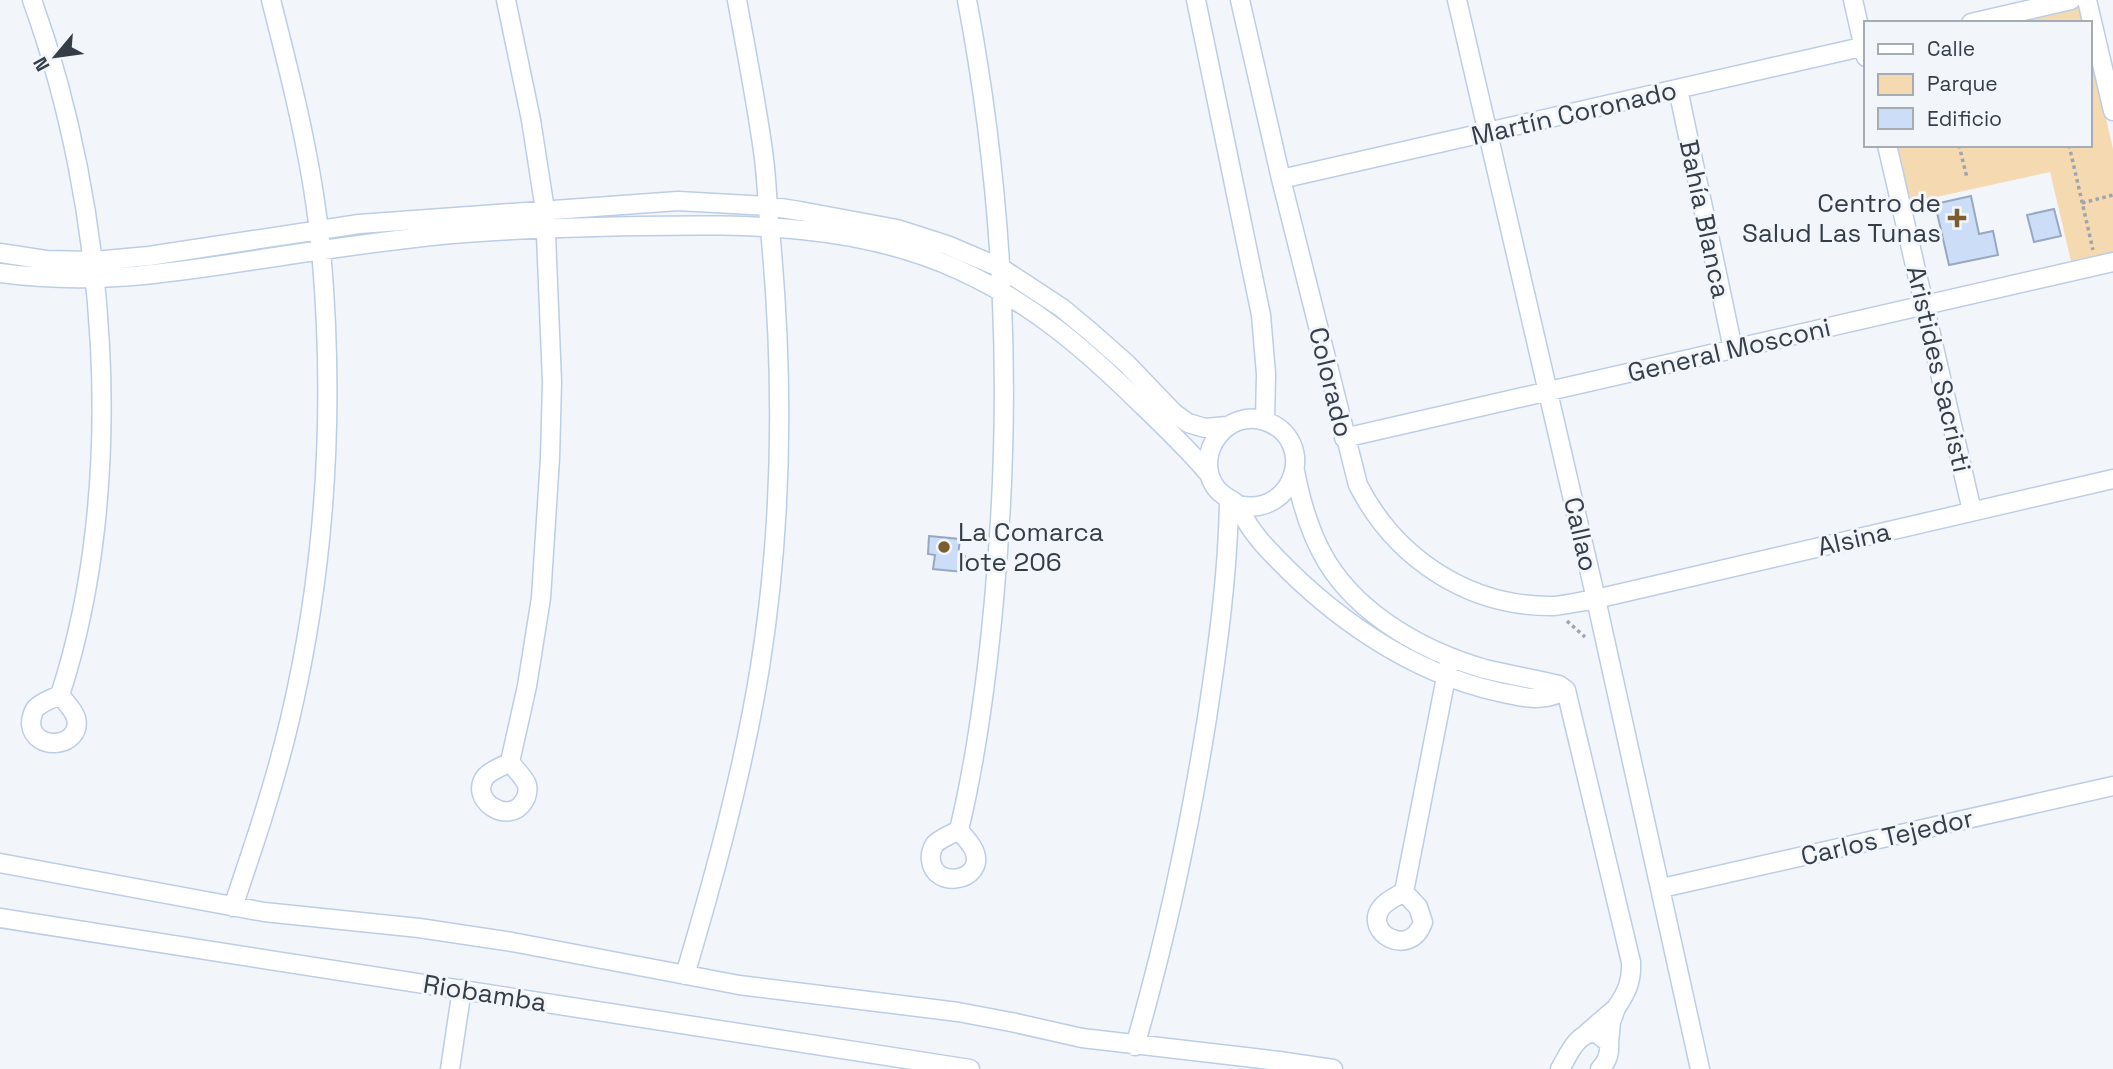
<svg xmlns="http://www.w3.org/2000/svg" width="2113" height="1069" font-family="'Space Grotesk',sans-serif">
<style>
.green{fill:#f5d9b0}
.building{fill:#ccdef7;stroke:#97a8c0;stroke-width:2}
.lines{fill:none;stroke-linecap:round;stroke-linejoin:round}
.street-casing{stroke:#bccde6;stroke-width:21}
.path{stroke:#9fa5ac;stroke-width:3.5;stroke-dasharray:3.5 3.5;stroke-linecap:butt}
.street{stroke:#fff;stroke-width:18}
.poi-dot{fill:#7a5e30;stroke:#f2f6fb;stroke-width:2.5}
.labels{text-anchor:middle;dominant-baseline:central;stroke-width:6;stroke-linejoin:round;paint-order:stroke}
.street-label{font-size:26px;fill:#353d47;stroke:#f2f6fb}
.poi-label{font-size:26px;fill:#353d47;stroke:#f2f6fb;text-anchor:end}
</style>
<rect width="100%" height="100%" fill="#f2f6fb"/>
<path class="green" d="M2081,7L2084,23H2012Z
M2090,48L2113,149V252L2071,261L2050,172L1909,203L1896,145H2090Z"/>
<path class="building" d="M1971,196L1979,234L1993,231L1998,255L1949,265L1935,204Z
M2054,209L2061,236L2034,242L2027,215Z
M929,536L960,539L958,556H965L963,572L933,569L935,555L928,554Z"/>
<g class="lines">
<defs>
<path id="street" d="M32,0C107,207 129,484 60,695C53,698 42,702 36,708C33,711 31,719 31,724C34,753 83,747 76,718C74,710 65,702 60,695
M506,0L531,120L545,210L552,382L550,458L541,598L527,686L510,762C503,766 492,770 486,776C467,799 509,827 524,801C527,797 528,790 527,785C524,777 515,769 510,762
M1196,0L1261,315L1266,374L1265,421
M1240,0L1281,179L1358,485C1396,559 1469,607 1553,606C1567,605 1582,601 1596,599L2113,479
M1457,0L1596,599L1700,1069
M1853,0L1866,57
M2087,0L2113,111
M1971,23L2071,0
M1678,89L1733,349
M1887,145L1972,511
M1281,179L1866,46
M0,253L46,260L94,261L149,256L359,224L678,201L768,206L800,211L897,229L947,245L1001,268L1062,308L1092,333L1126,363L1174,413L1188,423L1205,428L1227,426
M0,273C113,289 212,265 323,250C365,244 409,238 452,234C514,229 578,227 640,226C748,224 859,224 959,270C1032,303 1085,349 1141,404C1165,427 1188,449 1209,474
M1344,438L2113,262
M1295,471C1301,503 1310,534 1327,562C1360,616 1425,652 1485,669C1509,675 1534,679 1559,685L1566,690L1631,962C1632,981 1627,992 1616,1008
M1238,505C1296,518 1318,439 1265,421C1228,408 1194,452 1214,485C1221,497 1231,498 1238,505C1241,508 1242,515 1245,519C1250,528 1257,537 1264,545C1326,613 1407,672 1499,692C1514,695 1531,700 1546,697C1553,696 1560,693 1566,690
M959,830C964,837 973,845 975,853C984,881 934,890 931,860C930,855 932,848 935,844C941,838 952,834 959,830C977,755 987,677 994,600C1013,396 1005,201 967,0
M0,863L264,912L419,928L512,942L739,985L958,1012L1011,1022L1082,1038L1279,1061L1333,1069
M1662,888L2113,786
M1404,892L1418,907L1423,922C1410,960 1363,932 1381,908C1386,901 1397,896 1404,892L1448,667
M233,907C254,845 275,783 290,719C326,566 335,406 321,250C313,165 292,82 271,0
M0,918L970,1069
M685,975C715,874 743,772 760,667C783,523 784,375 770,230C767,204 767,177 763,151C756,100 746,50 737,0
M1587,1033L1616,1008L1611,1022L1609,1043
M1135,1046C1167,935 1189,832 1207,718C1218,646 1228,573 1229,500
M450,1069L462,989
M1560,1069C1569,1054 1576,1034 1595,1032L1609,1043C1610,1053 1607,1062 1600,1069"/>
</defs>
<use href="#street" class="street-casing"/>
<path class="path" d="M1959,145L1967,178
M2069,145L2093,250
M2082,203L2113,195
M1567,621L1585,637"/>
<use href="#street" class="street"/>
</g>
<g class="poi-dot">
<path d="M1953.5 207.5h7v7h7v7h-7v7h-7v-7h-7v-7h7z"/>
<circle cx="944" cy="547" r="7"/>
</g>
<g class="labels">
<g class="street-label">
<text transform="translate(1574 113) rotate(-13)">Martín Coronado</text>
<text transform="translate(1705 219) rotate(78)">Bahía Blanca</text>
<text transform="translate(1729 350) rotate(-13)">General Mosconi</text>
<text transform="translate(1939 369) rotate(77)">Aristides Sacristi</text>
<text transform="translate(1331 382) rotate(76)">Colorado</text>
<text transform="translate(1581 534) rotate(77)">Callao</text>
<text transform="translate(1854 539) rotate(-13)">Alsina</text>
<text transform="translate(1887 837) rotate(-13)">Carlos Tejedor</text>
<text transform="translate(485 993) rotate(9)">Riobamba</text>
</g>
<g class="poi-label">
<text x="1941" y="203">Centro de<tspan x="1941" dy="30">Salud Las Tunas</tspan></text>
<text x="958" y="532" text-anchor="start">La Comarca<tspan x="958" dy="30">lote 206</tspan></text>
</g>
</g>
<rect x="1864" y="21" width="228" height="126" fill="#f2f6fb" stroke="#a6acb3" stroke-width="2"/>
<rect x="1878" y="44" width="35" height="10" fill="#ffffff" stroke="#a6acb3" stroke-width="2"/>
<text x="1927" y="56" font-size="21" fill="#353d47">Calle</text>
<rect x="1878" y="74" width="35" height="21" fill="#f5d9b0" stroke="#a6acb3" stroke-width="2"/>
<text x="1927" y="91" font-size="21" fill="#353d47">Parque</text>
<rect x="1878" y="108" width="35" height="21" fill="#ccdef7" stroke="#a6acb3" stroke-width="2"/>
<text x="1927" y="126" font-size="21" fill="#353d47">Edificio</text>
<g transform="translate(56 56) rotate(241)" stroke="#f2f6fb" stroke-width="5" paint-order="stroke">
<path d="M0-5L12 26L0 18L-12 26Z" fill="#353d47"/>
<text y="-10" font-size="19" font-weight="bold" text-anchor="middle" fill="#353d47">N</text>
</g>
</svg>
